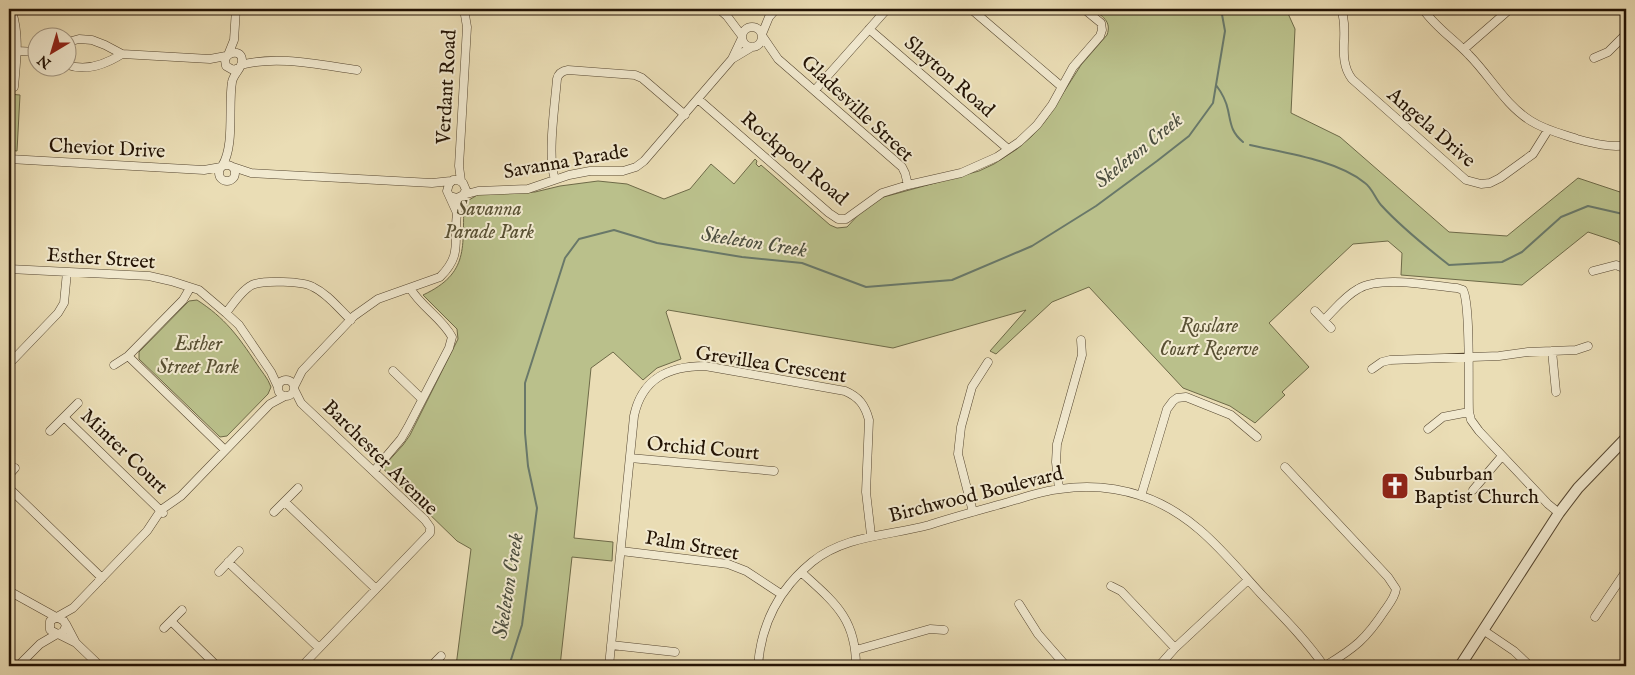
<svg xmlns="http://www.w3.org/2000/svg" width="1635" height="675" font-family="'IM FELL English',serif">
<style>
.green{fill:#bac08b;stroke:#6e6a48}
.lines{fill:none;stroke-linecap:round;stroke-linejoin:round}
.stream{stroke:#697869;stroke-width:2}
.minor-casing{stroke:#554630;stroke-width:9}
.tertiary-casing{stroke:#554630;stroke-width:12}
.minor{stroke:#f1e9cf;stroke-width:8}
.tertiary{stroke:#f1e9cf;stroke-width:10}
.labels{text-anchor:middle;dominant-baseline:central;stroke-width:4;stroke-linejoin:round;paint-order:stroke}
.street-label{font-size:20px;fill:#231304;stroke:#f1e9cf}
.park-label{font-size:20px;font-style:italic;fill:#585033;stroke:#f1e9cf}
.poi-label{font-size:20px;fill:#231304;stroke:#f1e9cf;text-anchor:start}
.water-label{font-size:21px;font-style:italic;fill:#4c4e3f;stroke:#f1e9cf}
</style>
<rect width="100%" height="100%" fill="#eaddb5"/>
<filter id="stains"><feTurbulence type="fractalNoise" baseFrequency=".004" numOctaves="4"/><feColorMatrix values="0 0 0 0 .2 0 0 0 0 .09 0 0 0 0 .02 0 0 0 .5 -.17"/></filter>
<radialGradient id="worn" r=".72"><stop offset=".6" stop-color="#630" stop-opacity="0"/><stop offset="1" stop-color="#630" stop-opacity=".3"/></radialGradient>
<path class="green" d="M1092,9H1286L1295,29L1291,113L1340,137L1449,232L1507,236L1578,178L1626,194V253L1618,242L1588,232L1522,285L1401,275L1402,253L1388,241L1353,244L1269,323L1309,367L1282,392L1285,395L1255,423L1230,406L1183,388L1089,287L1052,302L996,354L990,351L1026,310L893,348L668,310L666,312L681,359L657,368L643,380L613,352L591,368L574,538L613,542L612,561L572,557L560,666H456L471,549L457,541L385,471L384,466L403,445L410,435L458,339L457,329L423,295C470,273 462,247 464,203L479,194L535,192L560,186L598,181L627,184L664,199L690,189L711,164L734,184L755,159L757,161L756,164L759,167L761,165L830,225L837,228L847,227L860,213L880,198L979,171L994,164L1017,149L1032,136L1046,120L1081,65L1107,35C1112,21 1102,16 1092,9Z
M9,94L20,95L17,151L9,150Z
M197,300C225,318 238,336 256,363C261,371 268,378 271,387L268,394L227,436L220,437L139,359V352L189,301Z"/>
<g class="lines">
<path class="stream" d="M1216,85C1222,93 1226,100 1228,110C1231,124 1231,132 1243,142
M1250,145C1285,153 1337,160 1365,183C1372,188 1375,198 1381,205C1401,227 1426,247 1449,265L1502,262L1522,252L1561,217L1588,206L1623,214L1626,217
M509,666L522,625L537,508L528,466L525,433V383L565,258L579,239L614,230L657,243L742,257L802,263L866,287L952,280L1032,246L1096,206L1157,161L1189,136L1213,103L1225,31L1221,9"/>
<defs>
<path id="minor" d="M719,9L727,16L742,36
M971,9L1062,87
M1341,9C1350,32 1336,58 1352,79L1466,180L1481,184L1490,183L1500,178L1533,154L1548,130
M1423,9C1435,27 1454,39 1469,55C1490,76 1505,105 1531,121C1545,130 1562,134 1577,139C1592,143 1611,148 1626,145
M12,12C20,36 16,62 14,87
M742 37a10 10 0 1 1 20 0a10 10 0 1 1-20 0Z
M869,29L1008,149
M762,34L769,17L776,9
M763,37L778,59L902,167L905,173L908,185
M68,42L79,39L92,40L105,45L122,54L210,59L226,56
M1464,49L1510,9
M17,51L38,52
M228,55L234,40L236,9
M1594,58L1608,52L1626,34
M732,59L752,47
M68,65C87,72 106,64 122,54
M241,65C277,55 320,65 357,70
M815,90L887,9
M698,99L829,213L838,219H846L882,193L908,185L961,173L997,157L1019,142L1037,125L1052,105L1073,67L1100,36L1102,30L1101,23L1084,9
M9,159L204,170L221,167
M219 173a8 8 0 1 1 16 0a8 8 0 1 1-16 0Z
M222,166C235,146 228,106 232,82C233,75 241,69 242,62C243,49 228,51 225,60L226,66L233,70L239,68
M233,167L251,173L432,183L451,181
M555,179C547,158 555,104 557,79C558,74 562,71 568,70L635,75L642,78L685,115
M461,181L459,166L467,27L464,9
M463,195L478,191L528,189L569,175L590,171H623L636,167L644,161L732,59L742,38
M450,196L457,198L463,195L466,190L463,183L458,180H453L449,184L447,191L457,213
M9,269L149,276L171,281L199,290L226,313L239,325L271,372L278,387
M1593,271L1616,265L1626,269
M1315,311L1331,328
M226,313C233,304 242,290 252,285C264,280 303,281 313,287C328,294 339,309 351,320
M1324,320C1335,309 1345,296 1358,289C1381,275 1431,286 1457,288L1463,290C1471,305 1468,390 1469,412L1471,420L1479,431L1548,504L1559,513
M1552,351L1556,392
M128,356L225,450
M9,364L58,313L64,303L67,272
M114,365L128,356L183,300L190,288
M1372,369L1382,362L1390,360L1499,356L1528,352L1576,350L1588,346
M393,371L422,399
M278 388a8 8 0 1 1 16 0a8 8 0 1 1-16 0Z
M294,387L302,371L354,316L378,299L440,277C463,254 453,242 457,214C457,208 461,201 463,195
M294,389L301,403L425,520L430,527V533L302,666
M64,417L163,513
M1428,429L1443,417L1469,412
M50,431L78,403
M630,458L774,471
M1285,467L1388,577L1396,589C1395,597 1390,603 1385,610C1366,639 1355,648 1325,666
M374,471L401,439L408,427L449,348L452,337C442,318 421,307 410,288
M9,475L15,468
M9,488L102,578
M1059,489L1056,462L1057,444L1082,355L1081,340
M1473,490L1502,456
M1141,496L1167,409L1173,401L1177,398L1186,397L1231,415L1257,437
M285,502L376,589
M274,512L298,488
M973,512L958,454L961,427L972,387L988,362
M621,551L728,564L746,571L781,594
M228,562L319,648
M219,572L239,551
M801,572C834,602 856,618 856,666
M1111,586L1121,591L1175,648
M9,591L56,617
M1019,604L1038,634L1066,666
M57,617L73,608L147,531L161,510L181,496L270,404L285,396
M1595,617L1626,571
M171,621L217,666
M66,624L76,643L100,666
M164,628L182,610
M1483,630L1514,651L1530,666
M58,634L63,632L66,626L64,621L57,617L50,621V630L76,643
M611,645L675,652
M856,650L930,629L944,630
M18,666L40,644L57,634
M431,666L441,656
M609,666L634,416C642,378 669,366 705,366L845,391C859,397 865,405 869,420L866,492L871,535
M758,666C761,625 779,589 812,562C845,535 889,536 929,525C954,517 980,510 1005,503C1023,498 1041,491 1060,489C1087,485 1115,487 1142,496C1195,514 1226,556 1262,595C1284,618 1306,640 1324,666
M1159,666L1175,648L1248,580"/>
<path id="tertiary" d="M1460,666L1559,513L1578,488L1626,438"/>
</defs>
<use href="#minor" class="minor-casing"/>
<use href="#tertiary" class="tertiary-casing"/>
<use href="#minor" class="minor"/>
<use href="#tertiary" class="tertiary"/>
</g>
<defs>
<symbol id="church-square" viewBox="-11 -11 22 22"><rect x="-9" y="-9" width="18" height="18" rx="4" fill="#8f2418" stroke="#f1e9cf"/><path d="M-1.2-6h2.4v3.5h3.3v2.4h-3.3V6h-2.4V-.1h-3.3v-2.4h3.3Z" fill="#fff"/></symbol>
</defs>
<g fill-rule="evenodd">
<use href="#church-square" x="1379" y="470" width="32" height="32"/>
</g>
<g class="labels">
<g class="street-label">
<text transform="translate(949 77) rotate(41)">Slayton Road</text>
<text transform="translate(447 87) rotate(-87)">Verdant Road</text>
<text transform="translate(857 109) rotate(43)">Gladesville Street</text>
<text transform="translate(1431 128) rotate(41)">Angela Drive</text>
<text transform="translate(107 149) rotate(3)">Cheviot Drive</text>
<text transform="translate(794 159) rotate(40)">Rockpool Road</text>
<text transform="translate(566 162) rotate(-10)">Savanna Parade</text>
<text transform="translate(101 259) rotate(4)">Esther Street</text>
<text transform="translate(771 365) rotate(9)">Grevillea Crescent</text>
<text transform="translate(703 449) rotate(5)">Orchid Court</text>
<text transform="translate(124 452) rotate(44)">Minter Court</text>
<text transform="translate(380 458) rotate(45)">Barchester Avenue</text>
<text transform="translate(976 495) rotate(-14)">Birchwood Boulevard</text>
<text transform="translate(692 546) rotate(10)">Palm Street</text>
</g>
<g class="park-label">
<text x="489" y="209">Savanna<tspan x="489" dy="23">Parade Park</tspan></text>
<text x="1209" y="326">Rosslare<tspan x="1209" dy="23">Court Reserve</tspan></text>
<text x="198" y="344">Esther<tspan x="198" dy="23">Street Park</tspan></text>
</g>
<g class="poi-label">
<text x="1414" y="474">Suburban<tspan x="1414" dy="23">Baptist Church</tspan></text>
</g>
<g class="water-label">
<text transform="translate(1139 151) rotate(-39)">Skeleton Creek</text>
<text transform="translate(754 243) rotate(9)">Skeleton Creek</text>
<text transform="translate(509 586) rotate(-81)">Skeleton Creek</text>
</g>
</g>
<rect width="1635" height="675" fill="none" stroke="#eaddb5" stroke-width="30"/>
<rect x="10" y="10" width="1615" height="655" fill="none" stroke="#231304" stroke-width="2.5"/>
<rect x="15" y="15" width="1605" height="645" fill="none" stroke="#231304"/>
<g transform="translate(52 52) rotate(218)"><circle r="24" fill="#f1e9cf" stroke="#9f937e"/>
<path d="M0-4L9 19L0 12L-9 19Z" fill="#8f2418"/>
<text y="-8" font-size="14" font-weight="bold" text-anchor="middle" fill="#231304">N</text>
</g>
<rect width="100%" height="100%" filter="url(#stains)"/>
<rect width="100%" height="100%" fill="url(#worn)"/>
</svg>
